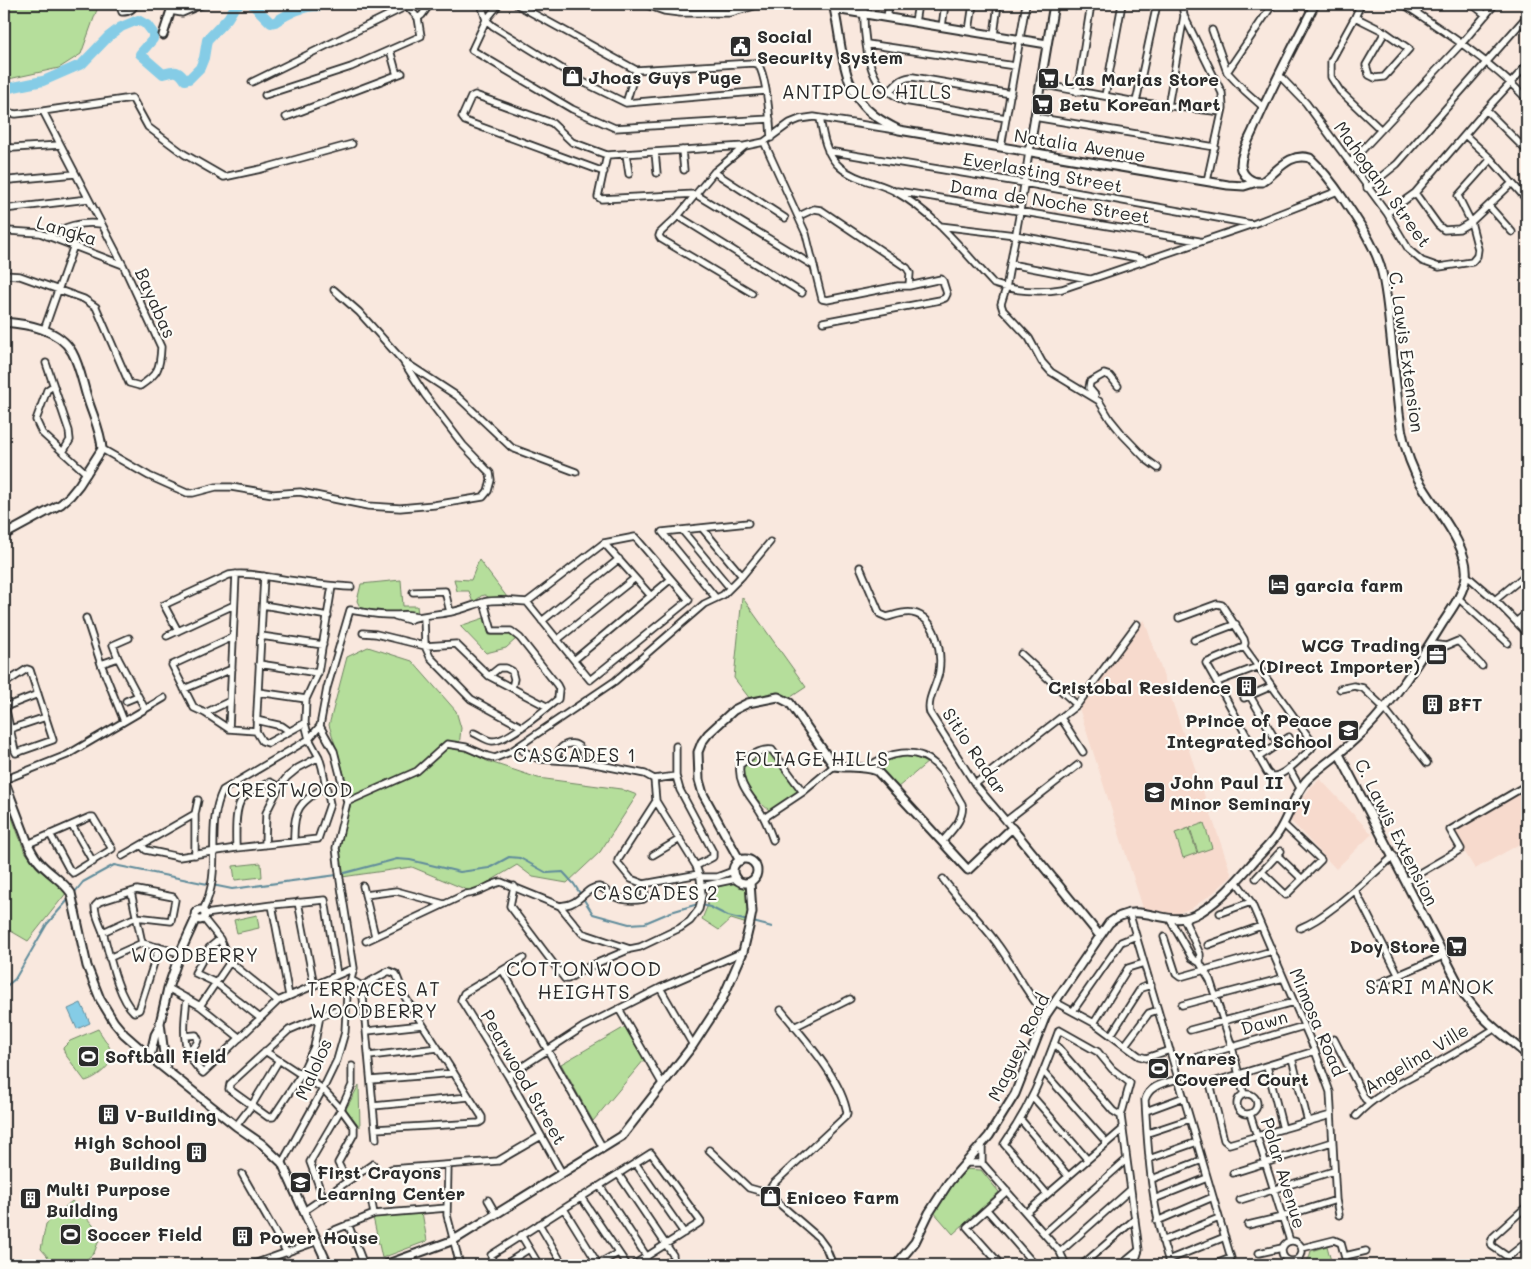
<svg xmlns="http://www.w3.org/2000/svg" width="1531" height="1269" font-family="Mali,sans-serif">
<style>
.built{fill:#f7dacd}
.green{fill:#b5de9b;stroke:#708463}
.water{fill:#85cce6;stroke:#618c9b}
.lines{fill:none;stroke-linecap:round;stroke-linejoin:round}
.stream{stroke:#618c9b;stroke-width:2}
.river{stroke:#85cce6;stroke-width:10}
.minor-casing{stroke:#2b2b2b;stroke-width:9}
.tertiary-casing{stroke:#2b2b2b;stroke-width:11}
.minor{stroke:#fdfcf7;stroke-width:5.5}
.tertiary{stroke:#fdfcf7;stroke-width:7}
.labels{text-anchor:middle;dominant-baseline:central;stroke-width:4.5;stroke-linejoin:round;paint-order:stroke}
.poi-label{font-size:18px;font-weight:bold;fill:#2b2b2b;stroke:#fdfcf7;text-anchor:start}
.street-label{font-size:18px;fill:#2b2b2b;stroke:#fdfcf7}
.neighbourhood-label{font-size:19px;letter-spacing:1px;fill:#2b2b2b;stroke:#fdfcf7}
.quarter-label{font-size:20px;letter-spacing:1px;fill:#2b2b2b;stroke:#fdfcf7}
</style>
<rect width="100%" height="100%" fill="#f9e8de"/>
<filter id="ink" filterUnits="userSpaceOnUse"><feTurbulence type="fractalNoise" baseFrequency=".02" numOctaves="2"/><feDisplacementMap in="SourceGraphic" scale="10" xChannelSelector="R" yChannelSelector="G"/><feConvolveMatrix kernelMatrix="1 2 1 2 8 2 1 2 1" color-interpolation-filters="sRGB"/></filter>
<g filter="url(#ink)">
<path class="built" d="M1144,619L1232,876L1213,893L1192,908L1176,914L1143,908L1079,708Z
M1320,779L1372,834L1336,869L1290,820L1296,807L1311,787Z
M1527,787V840L1475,869L1452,831Z"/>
<path class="green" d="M4,4H99L81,54L59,68L4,80Z
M479,560L510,601L491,599L485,595L481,596L473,603L469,591H457L454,579L471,580Z
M401,580L403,606H417L418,614L403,611C392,618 372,610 360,607L357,601L361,584Z
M742,597L806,687L791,697L770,693L750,699L734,678Z
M484,618L489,635H511L516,639L506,648L486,653L460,626Z
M368,647L412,661L456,711L461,728L459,747L466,749L487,761L538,778L621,789L637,795L600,852L567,883L533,877L517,865L472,892L412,867L342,877L340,847L343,831L351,804L345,777L329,725L347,657Z
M763,753H769L772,755L798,789V794L771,811C760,805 740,782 744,768C747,760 757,757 763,753Z
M909,756L928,762L897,788L878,767C888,759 896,757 909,756Z
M4,796L24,850L37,868L67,892L28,941L4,927Z
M1204,823L1212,848L1198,853L1190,828Z
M1189,828L1197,853L1183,858L1175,833Z
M261,863L262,877L235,880L233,866Z
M732,883L748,890L750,902L747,924L731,919L719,930L702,919L707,907L710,889Z
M257,915L259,928L237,933L234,920Z
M625,1027L644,1060L593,1121L561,1064Z
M98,1029C101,1034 111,1048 112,1053C114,1065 95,1079 85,1081L65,1054L63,1048L70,1041Z
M359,1085L360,1127L346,1109Z
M962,1169L981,1170L999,1192L953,1234L932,1210Z
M72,1201L99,1232L97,1237L99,1240L94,1253L80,1265H55L41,1249L46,1224Z
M422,1212L427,1241L382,1258L373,1217Z
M1327,1246L1332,1265H1303L1309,1258L1311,1251Z"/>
<path class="water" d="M81,1003L90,1023L77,1029L68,1009Z"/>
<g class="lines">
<path class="stream" d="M75,892L83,882L114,865L232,889L337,875L397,859L410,860L460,872L489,868L509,857L520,858L547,873L563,872L574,884L593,914L629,924L645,923L671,912L698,904L710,907L728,916L748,921
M753,922L772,927
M4,988L15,979L47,924L68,900"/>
<path class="river" d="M252,4L271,23L275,22C289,13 302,6 319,6L321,4
M4,89L43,81L82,64L108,37L121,27L138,20L147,25L153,33V39L140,54L163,74C174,71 178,69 185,80L189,79L200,68L204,58L207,40L228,18L236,5L240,4"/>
<defs>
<path id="minor" d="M119,4L122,12C129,12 133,10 135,4
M481,4L486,20L493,26L585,83L626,103L765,91
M499,4L486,20L472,50L572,109L615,128L770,119
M516,4L636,70L753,63L758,64C767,78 770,121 771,138
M644,4L664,11L680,13H730L761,4
M864,4C863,25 866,66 879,83C886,91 895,96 904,101L1006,118
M1182,4L1184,16L1222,93L1223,108L1207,181
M1361,4L1355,17L1331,61V77L1340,91L1381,130
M1403,4C1447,33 1490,61 1527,99
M1472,4L1486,15
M171,11L182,13L203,4
M1355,17L1385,32L1409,49L1384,77L1375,78L1369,75L1366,65L1385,32
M418,18L422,15L430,4
M887,18L889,4
M915,22L918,4
M942,27L945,4
M1212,30L1227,72L1245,91L1263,107
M969,31L973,4
M994,35L998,4
M867,44L1015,66
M390,50L397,75
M1227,72L1273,4
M1279,75L1306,103L1387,213L1409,250L1422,261L1439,267L1472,262L1477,256L1478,249L1471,222L1458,196L1491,159
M252,82L407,6L418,18L421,36L351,67L265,95
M1040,84L1136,102L1222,112
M889,92C897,84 901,77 913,77L1011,94
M1077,92L1091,4
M1105,96L1122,4
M1136,102L1157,4
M626,103L636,70
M1168,106L1184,16
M1486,110L1527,151
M4,112L16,114L43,111L132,98L148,127L184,154L224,177L261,169L352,144
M286,117L402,73
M1034,117L1215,147
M820,118C823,136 826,155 840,167C856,181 879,182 896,192C935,214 964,252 994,284C1014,291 1040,293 1062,289L1253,224L1338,191
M1465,135L1491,159L1527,200
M764,142L806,234L822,299L827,300L898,286H909L941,279L943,281L947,294L945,298L940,300L823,322
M4,147L13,148L60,145
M1001,147L1026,4
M682,150L684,170
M828,151L1024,183L1251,224
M655,152L657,173
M1029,152L1020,211L1006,288L1001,304L1003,310L1029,338L1042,362L1051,372L1099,401L1110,419L1123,435L1147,460L1158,468
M626,154L629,174
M607,155L598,197L601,199L695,194L814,266
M1350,163L1462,43L1495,4
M604,172L465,121L462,117L471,97L475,95L552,123L572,142L607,155L745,146
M714,172L785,218
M4,179L10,180L75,174
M1367,188L1397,164L1527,16
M897,191L1199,241
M1415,193L1438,225L1444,230L1459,229L1471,222L1511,184
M1489,206L1512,232
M4,209L88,199
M1387,213L1415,193L1486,110L1527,65
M678,216L802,293
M799,216L814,209L821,210L907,268L910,273L909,286
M4,224L8,231L40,233L123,265
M940,226L1015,235L1143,259
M47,236C65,227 80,221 101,224
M1010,264L1089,279
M4,275L20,276L84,299L96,307L129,383L140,386C158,374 160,369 161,347L123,265L43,111
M752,293L661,239L659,236L660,233L678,216L714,172L745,146L764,142L790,123L800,119L814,117L896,130
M44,330L74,245
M405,362L457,396L512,448L576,472
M46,363L69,431L70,440L63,452
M53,386L47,390L36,420L42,433L87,474
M1095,395L1089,388L1090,382L1104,374L1110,376L1118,386
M102,449L149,476L187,493H193L216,487H231L273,494L300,492L368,506L400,508L434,505L483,497L488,491L491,480L490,473L486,469L463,445L425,395L403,361L359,312L334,290
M702,528L742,576
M682,530L730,588
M662,532L748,523
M662,532L716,598
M635,537L689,600L590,680L527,602L604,543Z
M604,543L651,596
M860,567L880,614L887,617C895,615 905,611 913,613C937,618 942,653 939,672C937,685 926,700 930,713L975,784L1012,828
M1466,575L1495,600L1527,633
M264,576L256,731L262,741L268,743L305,723
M413,592L445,591L450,612
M1458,598L1508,643
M1495,600L1527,574
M263,605L328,616
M395,616L409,620C422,614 437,615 451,612C462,610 473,605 484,602C498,599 513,601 527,602
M424,616L425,646L430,657L471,699L522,727
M86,618L101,664L124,721
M1179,618L1217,604L1222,605L1244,639L1245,643L1244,647L1310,739L1313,746L1311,749C1303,756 1284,776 1274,776C1270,776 1269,774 1267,772L1206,663L1244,647
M542,621L619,559
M1517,621L1527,613
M178,631L164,605L229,575C244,572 262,576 276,578C301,582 326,586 351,587
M363,633L376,634L425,646L456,644L489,676L548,707
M167,636L234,605
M261,636L323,645
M233,637L172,665L194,708L205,713L229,729L256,731
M129,638L113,645L118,658L145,709
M557,640L635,578
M1194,640L1236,624
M1430,644L1446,646L1458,641L1482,666
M1021,654L1077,705
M574,660L671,579
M101,664L118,658
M259,664L318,673
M489,676L499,668H506L512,671L514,679L512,688
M1217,682L1257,667
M4,684L27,669L30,670L53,740L16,753L15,751L4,701
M184,689L232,669
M1340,689L1354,686L1363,688L1384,708L1427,763
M258,692L306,699
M1250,696L1278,744
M1244,698L1272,686
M126,701L138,696
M5,707L38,694
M205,713L230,701
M1061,718L1083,752
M256,720L282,726L289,731
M229,729L236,574
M4,731L46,717
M474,733C479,735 487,741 492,741C506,743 547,708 558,699L559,689L557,685L520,638L511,631H492L484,602
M522,745L523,751L539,759L585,762L645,774L654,779L676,776
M676,746V776L680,790L713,852V857L696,866
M1259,757L1289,737
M556,760C559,737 585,739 585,762
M868,767C888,753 915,745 936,765C947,775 954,791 962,804C965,819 951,831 942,842
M1289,768L1300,788
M4,780L67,755L164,698
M975,784L1077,705L1137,624
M656,801L618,860V863L631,879L644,884L699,874
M347,802L417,771L447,744L466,747L487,756L495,758L510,752L615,681L704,604L723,595L742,576L770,542
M764,818L803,792L834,766
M1006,821L1078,765
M72,825L93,862
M773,840C769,830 766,820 760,811C751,796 737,784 740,765C749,757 760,748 772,750L803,792
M294,841C293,809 299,803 326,786
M28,844C49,835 69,826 90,817H93L112,849L73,873L69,869L50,834
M141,845L146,850L179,857L236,848L318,839L330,804L322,767L319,757L309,739L305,723L306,699L318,673L332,586
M265,845L266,813L279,787L287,777L298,768L319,757
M236,848C236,835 234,807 243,798C249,791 262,786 270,782L279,787
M195,855V814L198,800
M653,855L680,839
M1277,855L1302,879
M122,856L195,814
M1262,872L1286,895L1321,860L1283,824
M700,877H717L733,871
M1256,878L1281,851
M943,879C960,902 982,922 998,945C1015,968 1026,994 1046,1015
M1236,881L1251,902L1315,1051L1330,1092L1336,1200L1339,1215
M1406,881L1461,849L1450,830L1527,785
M363,886L375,936
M514,886L510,906L565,979H568L588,967L630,949
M702,886L736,879
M1355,890L1398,974
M131,892L142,943
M365,895L396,891L444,904
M298,902L314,985
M272,905L289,996
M560,906C564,905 569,905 572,903C581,900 589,886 599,887C604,888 608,893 613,896C623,901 633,901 644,899L645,895L644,884
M203,910C224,869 204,829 223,790L309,739L320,726L327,688L350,610C364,612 379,616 394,615C404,615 406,613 417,616
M1129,912L1231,1258L1213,1265
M1220,913L1251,902
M205,914L272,905L325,900L337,975
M1169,918L1192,958L1200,963L1210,980L1232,1047L1244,1095
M204,919L220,939L230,962L278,1001
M1184,919L1200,954V963
M1300,928C1329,917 1369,877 1394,856
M103,932L136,917L171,921L175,900L173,897L137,890L99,902L95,906C95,915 100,923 103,932C109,953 118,998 134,1012L139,1010L159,947
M1164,937L1176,974L1180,977L1272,951
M220,939L209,948L195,973L216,983L260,1018
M366,941L466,894C479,894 489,884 501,882L560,906L582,933L630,949L640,947L680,928L690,921L699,909L702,895L700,877L696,866L656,801L654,779
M1208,945L1261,926
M109,958L142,943L180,953
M523,958L464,993L461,1000L508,1076L562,1173
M503,971L603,1148
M351,980L362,986L389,971L396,974L405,997L482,1117V1121L479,1123L375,1129
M1380,983L1443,956
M362,986L376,1139
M168,988L200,1006L240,1038
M660,988L693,1045
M187,998C184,1026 179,1052 203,1073L278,1001L354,968
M1055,1002L1094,1023L1139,1056L1146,1058L1170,1050
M1182,1005L1283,978
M200,1006L230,962
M619,1009L663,1085
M781,1010C802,1036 842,1079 847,1113L846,1116L773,1184L767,1193L818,1237L826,1248L833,1265
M1073,1011L1121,942L1136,936
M320,1016L314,1047L301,1075L273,1117H268L229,1089L230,1084L289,1030L338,1009
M1094,1023L1128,968L1144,963
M794,1027L850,999
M1190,1030L1294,1002
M367,1031L422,1025
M1111,1035L1141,988L1151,985
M185,1036L196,1035L198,1039C197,1046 193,1048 186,1049
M1334,1039L1365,1099L1369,1102
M1054,1043L1113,1111L1121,1116
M1125,1045L1149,1013L1158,1010
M265,1051L323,1089L341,1109L354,1127V1134L338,1163L347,1181
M1315,1051L1210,1083L1224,1140L1229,1144L1331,1115
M369,1056L438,1048
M1198,1057L1304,1026
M1292,1058L1308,1122
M1267,1066L1283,1129
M1043,1071L1107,1143
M508,1076L583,1027L660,988L743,952
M371,1080L454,1073
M1237 1104a10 10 0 1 1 20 0a10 10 0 1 1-20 0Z
M1033,1097L1087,1159
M373,1106L469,1097
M1146,1111L1184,1097
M1250,1114L1290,1241
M1356,1116C1375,1095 1401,1083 1427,1069C1449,1056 1472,1043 1494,1029
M1021,1120L1068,1176
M236,1126L252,1105L279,1060
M1148,1133L1190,1119
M709,1150L749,1188L767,1193
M1149,1159L1197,1142
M282,1163L323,1089L337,1060L345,1032L347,994L354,968L340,880L336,848L347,802L334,751L320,726
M966,1163H982V1146
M982,1163L1060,1252L1066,1265
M636,1164L684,1233
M448,1166L447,1215L460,1265
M391,1169L498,1161L541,1136
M1233,1173L1332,1142
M242,1174L287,1253
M619,1175L673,1255V1259L664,1265
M1152,1179L1202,1160
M600,1186L647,1257
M1047,1194L1004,1144C1031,1106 1043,1073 1059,1030L1098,1052L1112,1069L1130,1083L1121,1116L1139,1250L1134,1265
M323,1197L310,1162L341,1109L352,1085V1066
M581,1197L627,1265
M371,1198L374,1214
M1154,1199L1207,1178
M488,1200L496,1214
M1240,1200L1334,1171
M1527,1206L1493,1237L1491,1242L1492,1246L1508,1257L1527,1242
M564,1209L598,1264
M987,1210L1035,1265
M304,1211L373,1164
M1026,1213L1123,1129
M1157,1221L1213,1197
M348,1224L364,1265
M539,1224L563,1265
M1248,1225L1282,1217L1336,1200
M330,1232L374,1214L447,1208
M1044,1233L1126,1160
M521,1235L539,1265
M1282 1251a10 10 0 1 1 20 0a10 10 0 1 1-20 0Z
M1162,1241L1219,1218
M1302,1248L1334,1240L1341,1243L1347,1265
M1060,1252L1130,1190
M1259,1253L1282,1248
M1345,1256L1366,1251
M1168,1260L1225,1237
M251,1265L318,1241
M493,1265L491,1255L651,1153L701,1222L633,1265
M504,1265L529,1249
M596,1265L618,1253
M1001,1265L967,1227L1007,1191
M1082,1265L1135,1219
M1121,1265L1139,1250
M1170,1265C1152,1213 1148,1155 1145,1100C1149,1085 1165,1083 1178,1079"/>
<path id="tertiary" d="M833,4C843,42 839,90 875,116C882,121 891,126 899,130L1228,185L1244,186L1257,182
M835,9L1047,44
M163,35L173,4
M1029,152L1054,4
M4,322C28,324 59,329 72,352C80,366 83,385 88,400C93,416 101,432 102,449L79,485L70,496L61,504L4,535
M1339,754L1465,996C1485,1023 1503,1034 1527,1055
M4,780L29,846C32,852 35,858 40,863C50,874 63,881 71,893L87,966L100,999L114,1022L124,1034L150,1057L236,1126L262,1144L282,1163L328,1265
M733 871a12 12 0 1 1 24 0a12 12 0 1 1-24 0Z
M740,861L703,794L699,780L698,752L702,742L708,734L734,710L748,703L778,697L790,703L834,766C848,768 864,766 877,771L968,870L1012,828L1100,936
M195 915a5 5 0 1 1 10 0a5 5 0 1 1-10 0Z
M150,1057L155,1035L160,1026
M166,1069L160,1023L168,988L180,953L196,918
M385,1265L454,1240L622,1136L693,1045L721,1002L743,952L749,927L752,912L750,882
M896,1265L915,1242L929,1213L949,1182L989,1136L1015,1094L1046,1015L1109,923C1142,896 1167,934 1202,911C1223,898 1240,877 1256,859C1263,851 1272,843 1278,833C1289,816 1293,797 1306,781C1315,771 1326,764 1337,755C1346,748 1354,740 1363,732C1395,700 1418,663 1442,624C1451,610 1464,593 1466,576C1470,545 1429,502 1416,475C1407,456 1401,433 1399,413C1396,385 1393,357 1390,329C1388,308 1386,285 1380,265C1372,241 1358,221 1344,200C1334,185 1323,170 1310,158C1289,152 1278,171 1262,182C1252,183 1242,176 1241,165C1241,152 1249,140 1254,128C1272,86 1294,45 1315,4"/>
</defs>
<use href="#minor" class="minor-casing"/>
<use href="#tertiary" class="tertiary-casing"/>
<use href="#minor" class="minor"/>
<use href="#tertiary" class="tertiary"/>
</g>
</g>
<defs>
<symbol id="civic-square" viewBox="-11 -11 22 22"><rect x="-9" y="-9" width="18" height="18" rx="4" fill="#2b2b2b" stroke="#fdfcf7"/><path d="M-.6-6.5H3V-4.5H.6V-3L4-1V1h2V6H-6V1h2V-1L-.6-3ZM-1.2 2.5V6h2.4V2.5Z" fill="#fff"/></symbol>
<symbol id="shop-square" viewBox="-11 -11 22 22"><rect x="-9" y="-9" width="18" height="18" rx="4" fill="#2b2b2b" stroke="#fdfcf7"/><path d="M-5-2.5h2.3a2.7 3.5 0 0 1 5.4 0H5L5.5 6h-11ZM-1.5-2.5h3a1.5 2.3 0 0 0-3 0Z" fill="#fff"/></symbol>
<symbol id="supermarket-square" viewBox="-11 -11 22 22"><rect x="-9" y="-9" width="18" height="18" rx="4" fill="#2b2b2b" stroke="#fdfcf7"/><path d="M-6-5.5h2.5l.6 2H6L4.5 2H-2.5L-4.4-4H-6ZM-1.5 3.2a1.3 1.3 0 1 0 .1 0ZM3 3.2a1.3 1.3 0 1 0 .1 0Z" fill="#fff"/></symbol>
<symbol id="hotel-square" viewBox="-11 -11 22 22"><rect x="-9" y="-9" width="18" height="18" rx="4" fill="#2b2b2b" stroke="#fdfcf7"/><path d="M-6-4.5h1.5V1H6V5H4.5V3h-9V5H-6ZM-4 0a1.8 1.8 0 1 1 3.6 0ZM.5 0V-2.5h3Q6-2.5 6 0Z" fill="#fff"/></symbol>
<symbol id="office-square" viewBox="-11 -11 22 22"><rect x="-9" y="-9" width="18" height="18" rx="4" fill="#2b2b2b" stroke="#fdfcf7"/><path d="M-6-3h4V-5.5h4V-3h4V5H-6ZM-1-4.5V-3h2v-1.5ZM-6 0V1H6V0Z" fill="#fff"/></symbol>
<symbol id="building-square" viewBox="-11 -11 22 22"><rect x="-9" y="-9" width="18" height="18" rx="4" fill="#2b2b2b" stroke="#fdfcf7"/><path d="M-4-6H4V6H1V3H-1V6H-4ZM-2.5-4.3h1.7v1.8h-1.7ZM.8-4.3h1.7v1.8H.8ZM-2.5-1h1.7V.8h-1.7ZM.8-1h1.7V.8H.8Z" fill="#fff"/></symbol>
<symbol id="school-square" viewBox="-11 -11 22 22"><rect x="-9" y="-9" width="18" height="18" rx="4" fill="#2b2b2b" stroke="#fdfcf7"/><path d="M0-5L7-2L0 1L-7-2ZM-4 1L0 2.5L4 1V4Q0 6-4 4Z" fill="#fff"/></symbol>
<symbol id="university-square" viewBox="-11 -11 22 22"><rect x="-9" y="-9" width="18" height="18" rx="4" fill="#2b2b2b" stroke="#fdfcf7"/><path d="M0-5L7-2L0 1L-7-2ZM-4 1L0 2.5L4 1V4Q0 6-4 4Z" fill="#fff"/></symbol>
<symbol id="stadium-square" viewBox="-11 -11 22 22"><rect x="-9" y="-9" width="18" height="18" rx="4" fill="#2b2b2b" stroke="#fdfcf7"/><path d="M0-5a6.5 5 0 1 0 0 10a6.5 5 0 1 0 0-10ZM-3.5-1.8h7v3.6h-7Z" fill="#fff"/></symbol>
</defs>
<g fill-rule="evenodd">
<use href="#civic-square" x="728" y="34" width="25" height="25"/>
<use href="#shop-square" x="560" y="64" width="25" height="25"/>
<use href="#supermarket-square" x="1036" y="66" width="25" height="25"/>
<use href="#supermarket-square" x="1030" y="92" width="25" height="25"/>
<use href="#hotel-square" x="1266" y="572" width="25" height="25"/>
<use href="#office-square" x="1424" y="642" width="25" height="25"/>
<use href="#building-square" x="1234" y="674" width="25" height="25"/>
<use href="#building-square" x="1420" y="692" width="25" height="25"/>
<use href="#school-square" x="1336" y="718" width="25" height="25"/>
<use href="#university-square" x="1142" y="780" width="25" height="25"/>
<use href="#supermarket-square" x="1444" y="934" width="25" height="25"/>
<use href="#stadium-square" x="76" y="1044" width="25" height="25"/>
<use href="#stadium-square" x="1146" y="1056" width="25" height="25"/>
<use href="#building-square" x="96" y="1102" width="25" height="25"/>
<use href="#building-square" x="184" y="1140" width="25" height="25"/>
<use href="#school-square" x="288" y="1170" width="25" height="25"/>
<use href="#shop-square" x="758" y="1184" width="25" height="25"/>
<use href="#building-square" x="18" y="1186" width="25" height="25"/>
<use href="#stadium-square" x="58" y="1222" width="25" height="25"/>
<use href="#building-square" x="230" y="1224" width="25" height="25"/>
</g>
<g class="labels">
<g class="poi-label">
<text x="757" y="36">Social<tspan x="757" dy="21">Security System</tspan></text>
<text x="588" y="77">Jhoas Guys Puge</text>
<text x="1064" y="79">Las Marias Store</text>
<text x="1059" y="104">Betu Korean Mart</text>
<text x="1295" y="585">garcia farm</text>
<text x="1420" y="645" text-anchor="end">WCG Trading<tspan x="1420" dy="21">(Direct Importer)</tspan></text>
<text x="1231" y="687" text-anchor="end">Cristobal Residence</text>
<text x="1448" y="704">BFT</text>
<text x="1332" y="720" text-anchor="end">Prince of Peace<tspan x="1332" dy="21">Integrated School</tspan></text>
<text x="1170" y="782">John Paul II<tspan x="1170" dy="21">Minor Seminary</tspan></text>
<text x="1440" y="946" text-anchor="end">Doy Store</text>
<text x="105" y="1056">Softball Field</text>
<text x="1174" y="1058">Ynares<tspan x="1174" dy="21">Covered Court</tspan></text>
<text x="125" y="1115">V-Building</text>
<text x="181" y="1142" text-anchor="end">High School<tspan x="181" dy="21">Building</tspan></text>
<text x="317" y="1172">First Crayons<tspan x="317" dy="21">Learning Center</tspan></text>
<text x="46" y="1189">Multi Purpose<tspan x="46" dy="21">Building</tspan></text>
<text x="786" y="1197">Eniceo Farm</text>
<text x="87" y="1234">Soccer Field</text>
<text x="259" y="1237">Power House</text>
</g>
<g class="street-label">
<text transform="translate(1080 145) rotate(9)">Natalia Avenue</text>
<text transform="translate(1043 172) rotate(10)">Everlasting Street</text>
<text transform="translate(1383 184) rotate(54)">Mahogany Street</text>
<text transform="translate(1050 201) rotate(9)">Dama de Noche Street</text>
<text transform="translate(67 230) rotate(17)">Langka</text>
<text transform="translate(156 303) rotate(66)">Bayabas</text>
<text transform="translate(1407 352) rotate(82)">C. Lawis Extension</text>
<text transform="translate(975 751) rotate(56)">Sitio Radar</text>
<text transform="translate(1397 832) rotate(63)">C. Lawis Extension</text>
<text transform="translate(1264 1022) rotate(-16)">Dawn</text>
<text transform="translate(1318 1022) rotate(67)">Mimosa Road</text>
<text transform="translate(1018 1047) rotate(-64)">Maguey Road</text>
<text transform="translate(1416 1058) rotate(-31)">Angelina Ville</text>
<text transform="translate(313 1069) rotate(-66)">Malolos</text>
<text transform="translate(524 1077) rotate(60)">Pearwood Street</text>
<text transform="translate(1284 1173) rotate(73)">Polar Avenue</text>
</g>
<g class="neighbourhood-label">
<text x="867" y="91">ANTIPOLO HILLS</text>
<text x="575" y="754">CASCADES 1</text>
<text x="812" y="758">FOLIAGE HILLS</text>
<text x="290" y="789">CRESTWOOD</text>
<text x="656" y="892">CASCADES 2</text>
<text x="195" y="954">WOODBERRY</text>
<text x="1430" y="986">SARI MANOK</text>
<text x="374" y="988">TERRACES AT<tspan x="374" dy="22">WOODBERRY</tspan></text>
</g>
<g class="quarter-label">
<text x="584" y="968">COTTONWOOD<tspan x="584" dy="23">HEIGHTS</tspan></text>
</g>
</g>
<rect width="1531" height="1269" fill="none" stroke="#fdfcf7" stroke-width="20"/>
<rect x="10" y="10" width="1511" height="1249" fill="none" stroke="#2b2b2b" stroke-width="2" filter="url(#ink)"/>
</svg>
